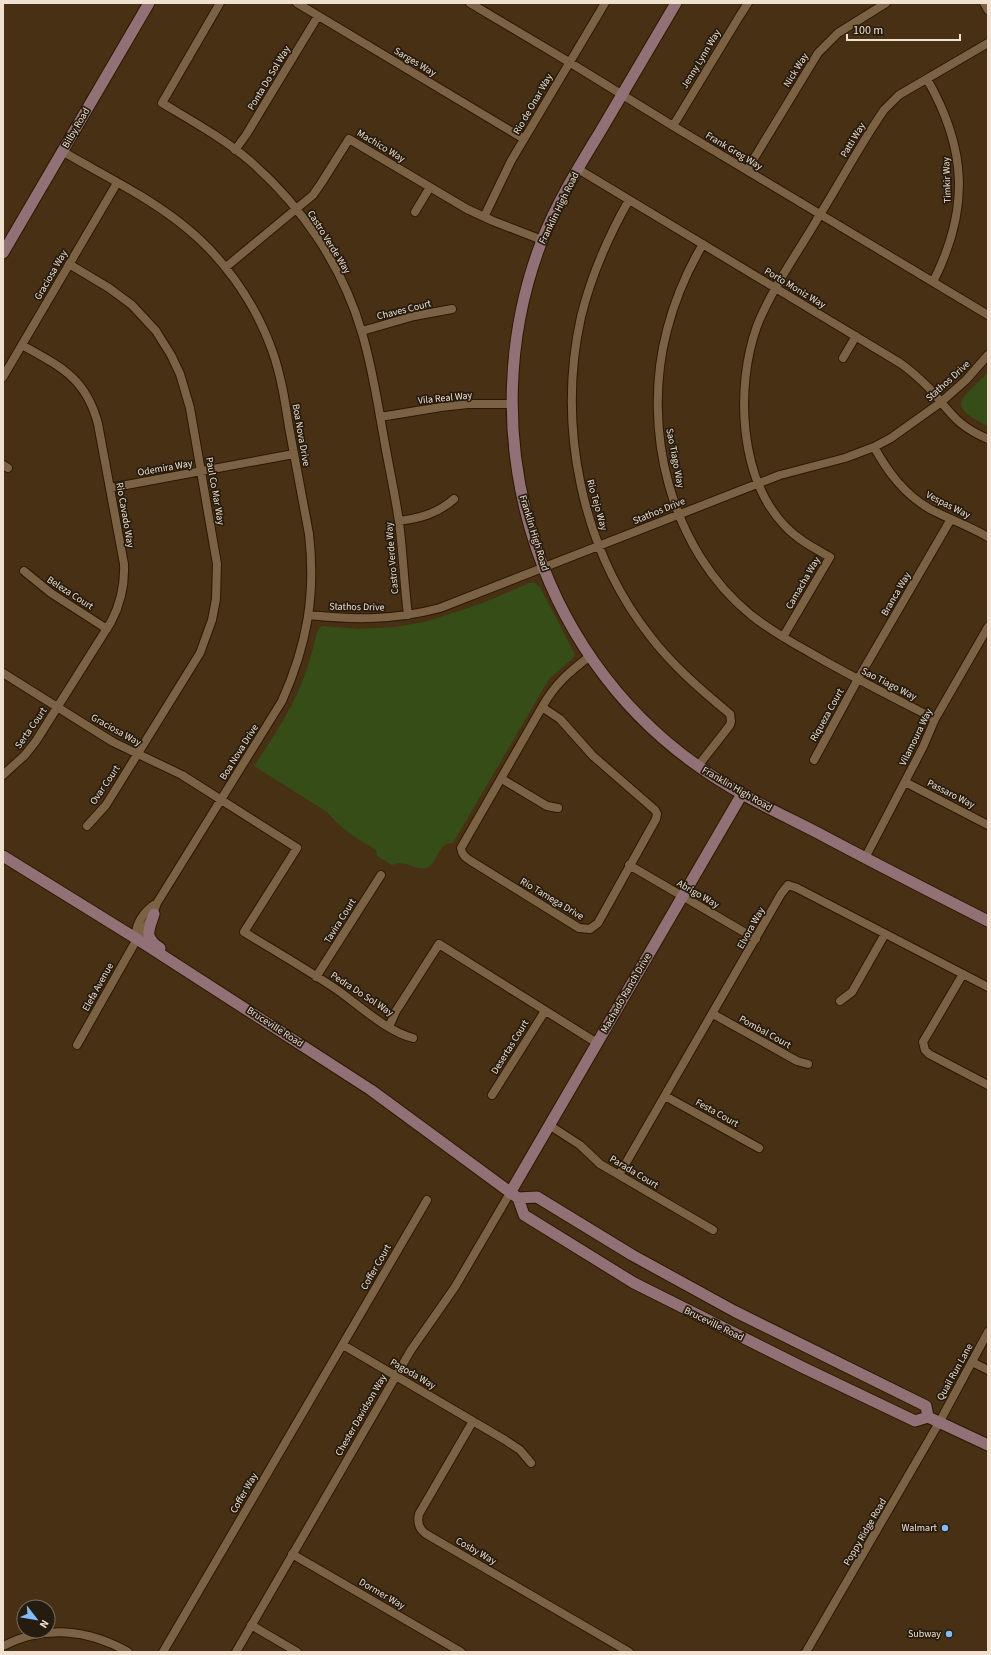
<svg xmlns="http://www.w3.org/2000/svg" width="991" height="1655" font-family="'Source Sans 3',sans-serif">
<style>
.green{fill:#364d18}
.lines{fill:none;stroke-linecap:round;stroke-linejoin:round}
.street-casing{stroke:#2d1700;stroke-width:10}
.secondary-casing{stroke:#2d1700;stroke-width:13}
.street{stroke:#7c6245;stroke-width:8}
.secondary{stroke:#927176;stroke-width:11}
.poi-dot{fill:#80bdfa;stroke:#251b0e;stroke-width:1.5}
.labels{text-anchor:middle;dominant-baseline:central;stroke-width:3.5;stroke-linejoin:round;paint-order:stroke}
.street-label{font-size:10px;fill:#efe0d0;stroke:#251b0e}
.poi-label{font-size:10px;fill:#efe0d0;stroke:#251b0e;text-anchor:end}
</style>
<rect width="100%" height="100%" fill="#473013"/>
<path class="green" d="M988,372V426C942,404 964,399 988,372Z
M529,583H535L540,587L575,654L572,659L549,679L453,843C437,842 438,865 426,868C414,871 406,859 392,865L377,856L376,850L350,834L337,823L327,812L254,766C270,742 286,718 298,692C307,672 312,651 318,630L322,626L358,629L394,627L425,622L483,603Z"/>
<g class="lines">
<defs>
<path id="street" d="M220,3L162,103C192,121 223,138 250,161C302,206 343,267 362,333C372,366 377,400 383,433C388,463 395,493 399,522C403,553 404,584 408,615
M297,3L524,139
M470,3L569,62L673,126L988,315
M984,3L988,10
M927,79C967,149 970,209 933,282
M673,126L739,17L748,3
M235,150L246,135L318,16
M62,151C101,174 143,194 179,222C221,254 254,300 272,350C281,375 285,401 289,427C296,463 302,498 309,534C316,595 307,645 282,701L157,903L152,917L137,939L77,1045
M578,169L900,363C910,370 919,378 928,387C951,412 955,425 988,439
M747,170L818,53L838,33L886,3
M629,200C608,237 591,276 581,317C557,425 581,548 650,636C673,666 701,690 730,714L731,721L730,725L698,766
M415,212L430,187
M484,217L511,161L605,3
M703,244C687,271 675,299 667,330C641,429 670,549 751,615C769,629 789,641 809,652C850,676 892,697 935,719
M69,264L109,288L132,305L156,331L171,355L180,374L190,408L217,564L216,599L212,620L200,653L106,805L87,826
M226,267L313,195L322,182L349,139L467,209L493,221L542,240
M362,331L414,316L452,309
M843,358L856,336
M3,377L117,183
M380,417L441,407L468,404H512
M874,447C888,472 904,494 930,509C949,519 969,526 988,537
M3,465L8,468
M110,488L294,454
M399,521C420,518 437,514 454,499
M24,571L51,593L107,629
M309,615C355,620 395,620 440,608L780,475L845,458L874,447L891,438L940,403L966,380L988,355
M783,637L830,557C814,548 798,540 785,526C739,478 735,387 757,326C772,288 800,249 821,213C842,179 861,143 884,110L899,95L988,43
M3,673L113,742L182,775L297,848L244,932C275,951 306,969 336,989C359,1005 386,1031 413,1038
M542,707L560,719L593,756L655,810L657,814L656,819L598,923L590,929L579,928L471,861C465,857 462,855 461,848L542,707C556,683 568,673 590,656
M814,760L858,679L951,519
M3,775L25,755L36,741L111,622C121,603 125,586 124,564L98,424C86,378 61,367 22,345
M502,779L547,806L558,808
M905,782L988,825
M865,858L923,747L935,719L988,627
M629,865L756,939
M137,939C133,925 145,910 157,903
M963,974L923,1042L925,1050L929,1054L988,1085
M316,977L381,875
M840,1001L852,992L885,934
M713,1014L797,1061L808,1064
M389,1027L396,1011L439,944L597,1043
M492,1095L545,1011
M665,1096L759,1148
M549,1125L580,1145L600,1164L713,1230
M619,1175L781,894L788,885L797,888L988,987
M343,1345L505,1440L520,1450L531,1463
M972,1362L988,1370
M473,1421L419,1514C417,1523 419,1529 426,1534L629,1652
M292,1554L461,1652
M251,1625L297,1652
M3,1646C44,1625 88,1629 128,1652
M163,1652L427,1200
M236,1652L411,1350L455,1287L510,1193
M806,1652L940,1421L988,1332"/>
<path id="secondary" d="M676,3C651,46 625,89 600,132C578,168 556,204 541,243C470,430 533,650 698,766C735,793 777,812 818,833C874,863 931,892 988,921
M3,253L149,3
M3,856L137,939L371,1090L518,1198L537,1197L632,1255L734,1311L926,1406L928,1417
M154,914C149,930 143,937 160,948
M510,1193L742,794
M518,1198L524,1215L634,1283L802,1367L915,1421L928,1417L988,1445"/>
</defs>
<use href="#street" class="street-casing"/>
<use href="#secondary" class="secondary-casing"/>
<use href="#street" class="street"/>
<use href="#secondary" class="secondary"/>
</g>
<g class="poi-dot">
<circle cx="945" cy="1528" r="4"/>
<circle cx="949" cy="1634" r="4"/>
</g>
<g class="labels">
<g class="street-label">
<text transform="translate(701 59) rotate(-59)">Jenny Lynn Way</text>
<text transform="translate(415 62) rotate(31)">Sarges Way</text>
<text transform="translate(796 70) rotate(-58)">Nick Way</text>
<text transform="translate(269 78) rotate(-59)">Ponta Do Sol Way</text>
<text transform="translate(533 104) rotate(-60)">Rio de Onar Way</text>
<text transform="translate(76 128) rotate(-60)">Bilby Road</text>
<text transform="translate(853 140) rotate(-59)">Patti Way</text>
<text transform="translate(381 146) rotate(31)">Machico Way</text>
<text transform="translate(734 151) rotate(31)">Frank Greg Way</text>
<text transform="translate(947 180) rotate(-92)">Timkir Way</text>
<text transform="translate(559 208) rotate(-64)">Franklin High Road</text>
<text transform="translate(329 242) rotate(58)">Castro Verde Way</text>
<text transform="translate(51 275) rotate(-60)">Graciosa Way</text>
<text transform="translate(795 288) rotate(31)">Porto Moniz Way</text>
<text transform="translate(404 310) rotate(-14)">Chaves Court</text>
<text transform="translate(948 381) rotate(-42)">Stathos Drive</text>
<text transform="translate(445 398) rotate(-6)">Vila Real Way</text>
<text transform="translate(301 435) rotate(80)">Boa Nova Drive</text>
<text transform="translate(675 458) rotate(79)">Sao Tiago Way</text>
<text transform="translate(165 468) rotate(-10)">Odemira Way</text>
<text transform="translate(215 491) rotate(80)">Paul Co Mar Way</text>
<text transform="translate(597 505) rotate(74)">Rio Tejo Way</text>
<text transform="translate(948 505) rotate(27)">Vespas Way</text>
<text transform="translate(659 511) rotate(-22)">Stathos Drive</text>
<text transform="translate(125 515) rotate(80)">Rio Cavado Way</text>
<text transform="translate(534 533) rotate(73)">Franklin High Road</text>
<text transform="translate(392 558) rotate(-95)">Castro Verde Way</text>
<text transform="translate(803 583) rotate(-60)">Camacha Way</text>
<text transform="translate(70 593) rotate(33)">Beleza Court</text>
<text transform="translate(896 594) rotate(-60)">Branca Way</text>
<text transform="translate(357 607) rotate(1)">Stathos Drive</text>
<text transform="translate(889 684) rotate(27)">Sao Tiago Way</text>
<text transform="translate(827 715) rotate(-61)">Riqueza Court</text>
<text transform="translate(31 728) rotate(-55)">Serta Court</text>
<text transform="translate(116 730) rotate(29)">Graciosa Way</text>
<text transform="translate(916 737) rotate(-64)">Vilamoura Way</text>
<text transform="translate(239 752) rotate(-58)">Boa Nova Drive</text>
<text transform="translate(105 785) rotate(-56)">Ovar Court</text>
<text transform="translate(737 789) rotate(30)">Franklin High Road</text>
<text transform="translate(951 794) rotate(27)">Passaro Way</text>
<text transform="translate(698 894) rotate(30)">Abrigo Way</text>
<text transform="translate(552 899) rotate(31)">Rio Tamega Drive</text>
<text transform="translate(340 921) rotate(-58)">Tavira Court</text>
<text transform="translate(751 928) rotate(-61)">Elvora Way</text>
<text transform="translate(98 987) rotate(-61)">Elefa Avenue</text>
<text transform="translate(626 993) rotate(-60)">Machado Ranch Drive</text>
<text transform="translate(362 994) rotate(33)">Pedra Do Sol Way</text>
<text transform="translate(275 1027) rotate(33)">Bruceville Road</text>
<text transform="translate(765 1032) rotate(29)">Pombal Court</text>
<text transform="translate(510 1047) rotate(-58)">Desertas Court</text>
<text transform="translate(717 1113) rotate(29)">Festa Court</text>
<text transform="translate(634 1172) rotate(31)">Parada Court</text>
<text transform="translate(376 1267) rotate(-60)">Coffer Court</text>
<text transform="translate(714 1324) rotate(26)">Bruceville Road</text>
<text transform="translate(955 1372) rotate(-61)">Quail Run Lane</text>
<text transform="translate(413 1374) rotate(30)">Pagoda Way</text>
<text transform="translate(361 1415) rotate(-60)">Chester Davidson Way</text>
<text transform="translate(244 1493) rotate(-60)">Coffer Way</text>
<text transform="translate(865 1532) rotate(-60)">Poppy Ridge Road</text>
<text transform="translate(476 1551) rotate(30)">Cosby Way</text>
<text transform="translate(382 1594) rotate(30)">Dormer Way</text>
</g>
<g class="poi-label">
<text x="937" y="1528">Walmart</text>
<text x="941" y="1634">Subway</text>
</g>
</g>
<rect width="991" height="1655" fill="none" stroke="#efe0d0" stroke-width="8"/>
<g transform="translate(36 1619) rotate(121)"><circle r="19" fill="#251b0e" stroke="#766a5c"/>
<path d="M0-3L7 15L0 10L-7 15Z" fill="#80bdfa"/>
<text y="-6" font-size="11" font-weight="bold" text-anchor="middle" fill="#efe0d0">N</text>
</g>
<path d="M847 34v6h113v-6" fill="none" stroke="#efe0d0" stroke-width="2"/>
<text x="853" y="34" font-size="12" fill="#efe0d0" stroke="#251b0e" stroke-width="3" paint-order="stroke">100 m</text>
</svg>
